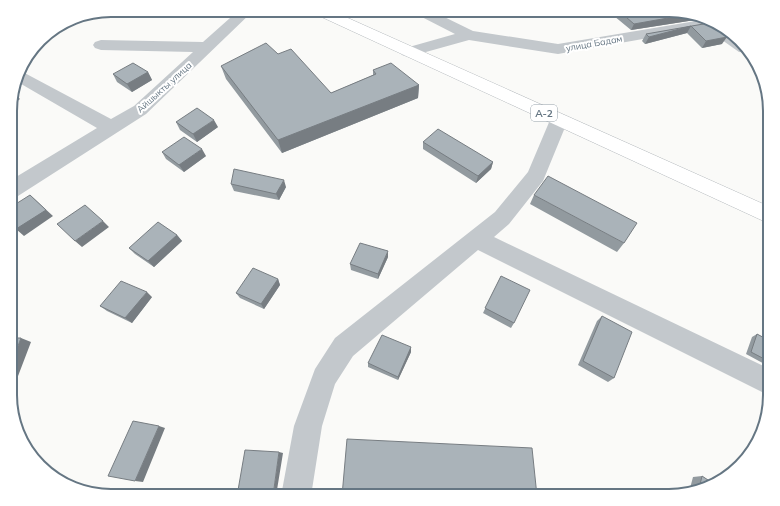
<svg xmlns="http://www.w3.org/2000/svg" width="780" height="506" font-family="Mulish,sans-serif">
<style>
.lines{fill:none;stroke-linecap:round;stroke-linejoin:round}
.highway-casing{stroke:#b4b9bd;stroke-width:1}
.minor{fill:#c3c8cc;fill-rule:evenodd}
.highway{fill:#fff;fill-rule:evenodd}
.wall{fill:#929a9f}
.shaded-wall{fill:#777d82}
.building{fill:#aab3b9;stroke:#777d82}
.labels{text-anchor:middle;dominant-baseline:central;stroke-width:4;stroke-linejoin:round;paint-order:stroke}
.far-street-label{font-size:9px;fill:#657683;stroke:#fff}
.shield{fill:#fff;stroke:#939fa8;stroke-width:1}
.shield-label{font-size:10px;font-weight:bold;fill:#657683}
.rim{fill:none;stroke:#657683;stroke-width:2}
</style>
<rect width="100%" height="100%" fill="#fafaf8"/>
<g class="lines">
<defs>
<path id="highway" d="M311,10H330L770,207V224L313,13Z"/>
</defs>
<use href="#highway" class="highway-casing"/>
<path class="minor" d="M239,10H254L146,114L18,196L11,198V180L97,128L16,81L19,70L111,119L134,106L193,52L101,50L95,48L93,45L95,42L101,40L203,42Z
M412,10H430L473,31L558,44L702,20C728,28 730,33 749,53L739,52L705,28L558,54L469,40L408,57L402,55L400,52L402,49L455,34L414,13Z
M559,114L565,116L568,120L543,181L509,224L494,237L770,369V396L478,250L353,356L335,384L322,426L311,496H281L294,426L315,369L335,338L495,212L528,172L550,120L553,116Z"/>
<use href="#highway" class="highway"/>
</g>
<path class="wall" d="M616,10H669L696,18L695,20L631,30L614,16Z
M709,23L722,44L702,48L687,33L645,44L642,41L646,34Z
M278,54L331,93L373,75V70L419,85L418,98L282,153L226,79L221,66Z
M148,72L152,80L132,92L117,82L113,74Z
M176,122L218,127L197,142L180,130Z
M423,142L493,162L491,169L476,183L423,149Z
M162,152L206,156L184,172L166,159Z
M231,184L286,187L279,200L234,191Z
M534,195L624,243L617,252L530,204Z
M177,235L182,241L154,267L135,254L129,248Z
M388,257L378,279L351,270L350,264Z
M501,276L514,323L511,328L483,313Z
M278,279L280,285L264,309L240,298L236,293Z
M152,297L132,323L107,311L100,306Z
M602,316L614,378L608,382L578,365L597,321Z
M757,334L770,341V367L746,354L752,337Z
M411,347V352L398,380L368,367V363Z
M702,476L714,484L689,492L693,477Z"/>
<path class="shaded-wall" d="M685,15L696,18L695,20L631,30L634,24Z
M691,26L687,33L645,44L649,37Z
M727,37L722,44L702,48L706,41Z
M148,72L152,80L132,92L127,84Z
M419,85L418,98L282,153L278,140Z
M13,92L20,99L11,105V98Z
M214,120L218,127L197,142L193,134Z
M202,149L206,156L184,172L179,165Z
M493,162L491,169L476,183L478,176Z
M284,180L286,187L279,200L276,194Z
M30,195L53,216L24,236L16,229Z
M103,221L109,227L82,247L75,241Z
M177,235L182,241L154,267L148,261Z
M388,251V257L378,279V274Z
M278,279L280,285L264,309L261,304Z
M147,292L152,297L132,323L125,318Z
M21,338L31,342L15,384L11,382V365Z
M411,347V352L398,380V377Z
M159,426L165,428L143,482L135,481Z
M279,452L283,453L276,496H273Z"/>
<path class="building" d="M618,10H669L685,15L634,24Z
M709,23L727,37L706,41L691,26L649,37L646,34Z
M266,43L278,54L291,49L331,93L376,74L373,70L391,63L419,85L278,140L221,66Z
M133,63L148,72L127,84L113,74Z
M197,108L214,120L193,134L176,122Z
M438,129L493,162L478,176L423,142Z
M184,137L202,149L179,165L162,152Z
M234,169L284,180L276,194L231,184Z
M548,176L637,223L624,243L534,195Z
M30,195L46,210L16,229L11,224V207Z
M85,205L103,221L75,241L57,224Z
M158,222L177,235L148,261L129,248Z
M360,243L388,251L378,274L350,264Z
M253,268L278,279L261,304L236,293Z
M501,276L530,290L514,323L485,308Z
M121,281L147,292L125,318L100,306Z
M602,316L632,332L614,378L583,361Z
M757,334L770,341V362L751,352Z
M382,335L411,347L398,377L368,363Z
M11,338H21L11,365Z
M133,421L159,426L135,481L108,476Z
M347,439L532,448L537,496H342Z
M245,450L279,452L273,496H237Z
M702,476L714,484L699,489Z"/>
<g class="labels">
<g class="far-street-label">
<text transform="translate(594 43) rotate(-10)">улица Бадам</text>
<text transform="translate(164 87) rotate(-42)">Айшыкты улица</text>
</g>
<rect class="shield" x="531" y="105" width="26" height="16" rx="3"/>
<g class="shield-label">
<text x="544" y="113">A-2</text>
</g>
</g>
<path d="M0 0H780V506H0ZM111 17H669A94 94 0 0 1 763 111V395A94 94 0 0 1 669 489H111A94 94 0 0 1 17 395V111A94 94 0 0 1 111 17Z" fill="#fff" fill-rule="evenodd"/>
<path class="rim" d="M111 17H669A94 94 0 0 1 763 111V395A94 94 0 0 1 669 489H111A94 94 0 0 1 17 395V111A94 94 0 0 1 111 17Z"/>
</svg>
